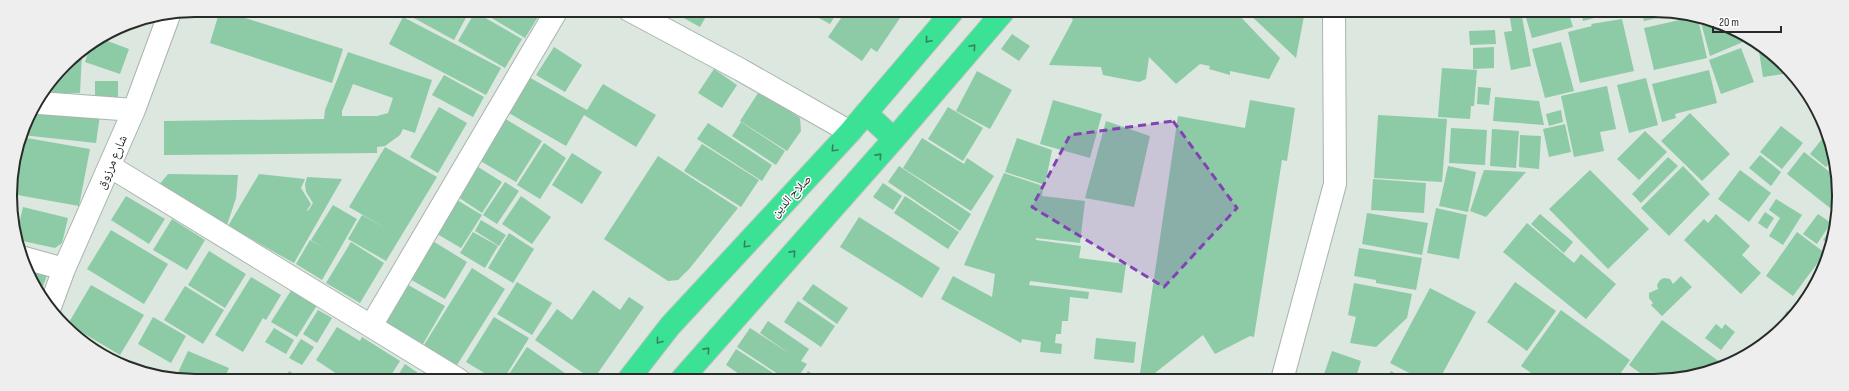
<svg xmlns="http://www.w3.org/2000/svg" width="1849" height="391" font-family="'Sofia Sans Condensed','Noto Naskh Arabic',sans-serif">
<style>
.building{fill:#8dcaa6;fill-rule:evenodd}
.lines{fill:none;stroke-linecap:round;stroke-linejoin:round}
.minor-casing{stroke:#a9b5ad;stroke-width:24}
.highway-casing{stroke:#c3c4c3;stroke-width:24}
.minor{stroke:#fff;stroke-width:22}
.highway{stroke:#3be194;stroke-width:22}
.oneway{stroke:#31865e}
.marked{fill:#8441b5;fill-opacity:0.2;stroke:#8441b5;stroke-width:3;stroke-dasharray:8 5;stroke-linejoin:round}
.labels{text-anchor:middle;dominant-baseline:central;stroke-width:3;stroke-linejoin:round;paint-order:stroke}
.street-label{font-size:13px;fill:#272c29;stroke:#fff}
.rim{fill:none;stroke:#272c29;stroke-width:2}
</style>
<rect width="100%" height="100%" fill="#dbe7df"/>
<path class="building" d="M220,10L343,49L332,83L210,43Z
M404,10H470L454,40L403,12Z
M478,10H537L541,12L525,38Z
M671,11H709L700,27Z
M806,11H838L830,24Z
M846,11H890L900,18L877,52L871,48L862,61L828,37Z
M891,11H905L901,17Z
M1065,11H1235L1280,58L1269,79L1230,71V75L1209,69L1210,66L1200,64L1176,84L1149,57L1146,79L1139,82L1103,75L1101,67L1049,65L1073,20Z
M1246,11H1305L1296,58Z
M1509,11H1521L1531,66L1511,70L1504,32L1512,31Z
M1524,11H1568L1573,27L1532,38Z
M1581,11H1616V12L1583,21Z
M475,12L522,39L505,68L458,41Z
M1642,12H1677L1680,13L1644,21Z
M403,17L501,68L486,95L389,44Z
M1693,17L1698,19L1707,58L1654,70L1644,28Z
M1622,19L1634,71L1580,83L1568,32L1592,26L1591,24Z
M1700,19L1746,35L1750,39L1710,56Z
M1495,30L1496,44L1470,45L1469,31Z
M1012,34L1030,46L1019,61L1001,49Z
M102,39L129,49L120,74L85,62L90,47Z
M1561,42L1574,91L1545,98L1532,49Z
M1758,45L1790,73L1763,77Z
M554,47L582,65L565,92L536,75Z
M1494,47V68L1473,69V48Z
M1741,48L1754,82L1721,94L1709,60Z
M348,52L432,80L415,133L403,129L400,135L385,146L377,147V153L164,155V121L324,119L325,110ZM353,84L393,98L388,113L377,116H342V111Z
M82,53L80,93H52L53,82L64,64Z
M1442,68L1477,70L1474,106H1471L1470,119L1438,117Z
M714,69L737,85L722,108L698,93Z
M1709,70L1717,103L1675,114L1676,118L1662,122L1652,84Z
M977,71L1012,90L990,129L956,111Z
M444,75L484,97L473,117L432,95Z
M527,76L587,110L603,84L656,115L636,147L584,115L566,146L507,112Z
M1646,78L1658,125L1629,133L1617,85Z
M95,81H118V100H95Z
M1607,86L1616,129L1600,132L1604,151L1574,157L1561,96Z
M1478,87L1491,88L1489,105L1477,104Z
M760,90L800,118L801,131L787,151L740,121Z
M1495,97L1539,101L1544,125L1493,121Z
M1053,100L1102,114L1090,158L1040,144Z
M1250,100L1295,108L1287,161L1282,160L1254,337L1250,336L1215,354L1203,335L1155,373L1139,380L1178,116L1245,128Z
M439,107L467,123L438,173L410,157Z
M948,107L983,128L963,161L928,139Z
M35,108L100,115L96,143L22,135L24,124Z
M1561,110L1563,122L1549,126L1546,114Z
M1690,113L1730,154L1702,181L1661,141Z
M1378,115L1447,119L1442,182L1374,178Z
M504,118L542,141L516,182L479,160Z
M1106,121L1150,136L1134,207L1085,198Z
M741,122L785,151L776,165L732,136Z
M708,123L772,165L762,181L697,139Z
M1565,124L1571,152L1549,157L1543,129Z
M1781,126L1803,143L1782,169L1760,152Z
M1451,128L1487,130L1485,165L1449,163Z
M1492,129L1519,131L1516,168L1490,166Z
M1645,131L1667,152L1639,180L1617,159Z
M1826,134L1833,147V159L1826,167L1810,154Z
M1520,135L1541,136L1539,169L1519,167Z
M21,137L90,149L79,206L12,194L10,184Z
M922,138L964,164L967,158L994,176L971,211L903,168Z
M1017,138L1052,150L1045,185L1005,172Z
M544,143L566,158L540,199L517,185Z
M702,144L759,180L741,207L684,171Z
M385,147L437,177L386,261L348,239L362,215L389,230L349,207Z
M1804,152L1835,176L1836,201L1830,208L1787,174Z
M572,153L602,172L582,204L552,185Z
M1760,155L1781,172L1771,186L1749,168Z
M658,156L738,208L690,268L678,280L668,281L604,239Z
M1668,157L1678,166L1641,203L1632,194Z
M475,165L502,182L482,213L455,195Z
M899,166L971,214L960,231L888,182Z
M1448,166L1476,172L1468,212L1439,206Z
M1683,166L1710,194L1669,236L1641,208Z
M1484,170L1526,172L1486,217L1470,211Z
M1590,170L1649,229L1608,269L1549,209Z
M1740,170L1771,193L1749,222L1718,199Z
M1004,173L1043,186L1042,196L1085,201L1080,243L1036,238V240L1081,246L1079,258L1126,264L1122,293L1030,281L1029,285L1089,292L1088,299L1070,297L1068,321H1062L1061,334H1056L1055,343L1062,344L1061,354L1040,352L1041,342L1022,339L1021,343L941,299L953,276L992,297L995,274L964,265Z
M168,174L238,175L236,198L227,225L159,185Z
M259,174L305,179L301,188L311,204L307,210L308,211L313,203L306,192L305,184L307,177L342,179L294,263L228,226Z
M1373,179L1426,183L1424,213L1371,210Z
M505,182L519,191L497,224L483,215Z
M883,183L902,196L893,210L873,197Z
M126,196L165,219L149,244L111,220Z
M521,196L551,217L532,244L502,224Z
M905,196L959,232L948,249L894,213Z
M452,197L482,215L461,248L432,231Z
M1776,199L1802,215L1783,245L1769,236L1780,218L1769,210Z
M333,205L357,219L322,280L296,264L310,240L325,249L311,240Z
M23,207L68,218L62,243L55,248L18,240L17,233Z
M1436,208L1467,215L1459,259L1427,253Z
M1765,212L1774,218L1767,229L1758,223Z
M1367,213L1428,223L1422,255L1362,244Z
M1540,214L1573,242L1564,253L1531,224Z
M1716,214L1750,246L1742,255L1761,273L1741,294L1684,240L1704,219L1708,223Z
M1818,214L1831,223L1817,244L1803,234Z
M859,217L940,268L922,298L840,247Z
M172,219L205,240L187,270L153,250Z
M481,220L506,235L499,246L475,231Z
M1527,223L1574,263L1581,254L1616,284L1586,319L1503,252Z
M1834,224L1836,225L1830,246L1823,240Z
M111,230L168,264L144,304L87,269Z
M473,232L498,246L485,268L460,253Z
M1797,232L1825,253L1793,296L1766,276Z
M509,233L534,249L513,283L488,268Z
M431,240L467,262L445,299L408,278Z
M351,242L384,263L360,303L326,283Z
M1359,248L1422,258L1416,290L1376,283V280L1354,276Z
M209,251L246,274L225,308L188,285Z
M27,268L47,275L41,292L30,273Z
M472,268L505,289L457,365L424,345Z
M1681,276L1692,287L1662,316L1651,305L1653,303L1649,298V293L1658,289L1657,285L1660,280L1664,278L1670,279L1673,284Z
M251,277L281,295L266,320L263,318L243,352L215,335Z
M403,282L445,306L423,344L381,320Z
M517,282L552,303L532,335L497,314Z
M1515,282L1556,311L1527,351L1487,322Z
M1354,283L1412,294L1407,318L1376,347L1350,343L1356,317L1348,315Z
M813,284L848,308L837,324L802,299Z
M91,285L144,315L120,355L68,324Z
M185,286L224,310L203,344L164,320Z
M1430,288L1476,312L1439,380H1423L1390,363Z
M292,289L317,305L297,337L271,322Z
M593,290L620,310L629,297L644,307L593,380L535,340L557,309L572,320Z
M798,301L835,326L821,347L784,322Z
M318,310L332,318L317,343L303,334Z
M1561,310L1630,360L1615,381L1541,380L1521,366Z
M1787,311L1793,315L1785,327L1780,330L1776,328Z
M153,317L186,336L171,363L138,344Z
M494,317L529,338L503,380H496L466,362Z
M1662,320L1724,365L1666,381H1651L1629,365Z
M768,321L809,349L801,361L807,364L796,380H787L737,347L750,328L792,355L760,333Z
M1716,324L1722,329L1725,324L1735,332L1721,350L1705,338Z
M337,327L360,341L362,337L400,361L388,380H346L316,360Z
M274,328L294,340L286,354L265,342Z
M1096,338L1136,342L1134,363L1094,359Z
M301,339L314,347L302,365L289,358Z
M85,341L105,350L103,356Z
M527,347L575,380H505Z
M736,349L784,380H748L726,365Z
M188,351L229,368L224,379H175Z
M1332,351L1361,361L1355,380H1343L1324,374Z
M405,364L428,380H395Z
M289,371L304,380H284Z
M808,371L822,380H802Z
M1391,371L1406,380H1386Z
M1009,373L1021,374V380H1009Z"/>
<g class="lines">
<defs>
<path id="minor" d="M629,10L741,70L850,132
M39,103L134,110
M111,167L459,380
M21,257L64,269
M50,307L64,269L134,110L169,15
M371,326L557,10
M1282,380L1335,184L1334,11"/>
<path id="highway" d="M866,113L894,139
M628,380L670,326L850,132L953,11
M681,380L894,139L1004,11"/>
</defs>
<use href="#minor" class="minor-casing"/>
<use href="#highway" class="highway-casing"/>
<use href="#minor" class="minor"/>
<use href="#highway" class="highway"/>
</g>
<defs><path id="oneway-chevron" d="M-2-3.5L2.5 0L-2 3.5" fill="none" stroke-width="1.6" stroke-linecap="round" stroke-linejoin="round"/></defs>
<g class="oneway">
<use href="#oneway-chevron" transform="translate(928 40) rotate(131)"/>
<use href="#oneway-chevron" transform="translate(973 47) rotate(-49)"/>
<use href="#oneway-chevron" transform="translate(834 149) rotate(133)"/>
<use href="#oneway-chevron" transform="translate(879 156) rotate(-48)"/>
<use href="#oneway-chevron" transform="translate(746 245) rotate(133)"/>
<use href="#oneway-chevron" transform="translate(793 253) rotate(-48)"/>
<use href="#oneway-chevron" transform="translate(659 341) rotate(128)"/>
<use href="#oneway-chevron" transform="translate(707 350) rotate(-48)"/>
</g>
<path class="marked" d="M1173,121L1237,208L1164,287L1032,207L1070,135Z"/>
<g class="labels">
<g class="street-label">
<text transform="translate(112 162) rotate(-66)">شارع مرزوق</text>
<text transform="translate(791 196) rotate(-47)">صلاح الدين</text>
</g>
</g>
<path d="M0 0H1849V391H0ZM195 17H1654A178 178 0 0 1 1832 195V196A178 178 0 0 1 1654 374H195A178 178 0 0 1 17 196V195A178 178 0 0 1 195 17Z" fill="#eee" fill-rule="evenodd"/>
<path class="rim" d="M195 17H1654A178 178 0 0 1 1832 195V196A178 178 0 0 1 1654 374H195A178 178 0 0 1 17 196V195A178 178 0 0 1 195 17Z"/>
<path d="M1713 26v6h68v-6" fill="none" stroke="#272c29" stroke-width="2"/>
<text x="1719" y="26" font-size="12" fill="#272c29" stroke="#ffffff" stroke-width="3" paint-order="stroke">20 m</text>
</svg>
